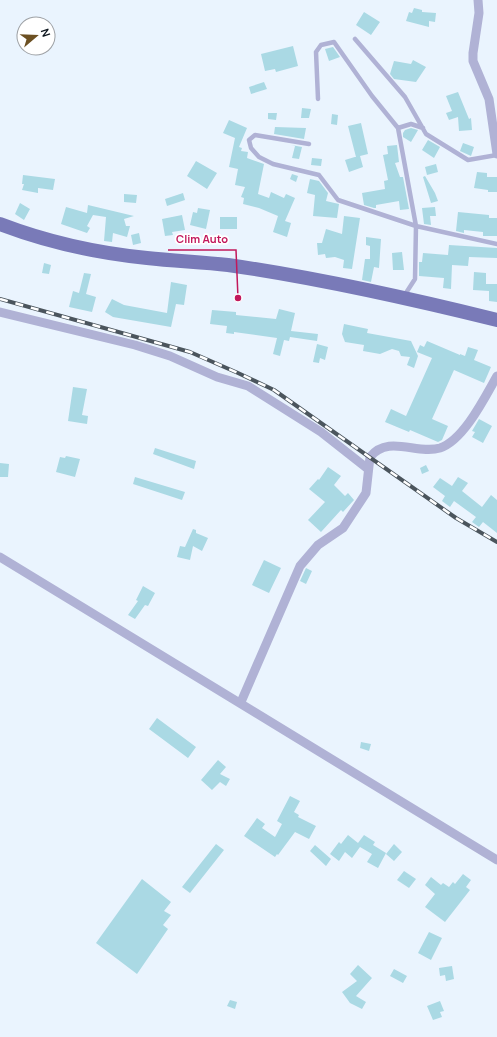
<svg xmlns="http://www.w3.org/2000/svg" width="497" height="1037" font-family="Manrope,sans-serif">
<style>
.building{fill:#aad9e4}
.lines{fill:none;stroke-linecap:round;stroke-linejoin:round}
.service{stroke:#b0b2d5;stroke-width:4.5}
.minor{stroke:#b0b2d5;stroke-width:9}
.primary{stroke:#797ab8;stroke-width:14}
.rail-casing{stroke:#4b555d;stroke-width:4}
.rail{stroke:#fff;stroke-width:2.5;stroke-dasharray:8;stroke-linecap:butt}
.leader{fill:none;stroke:#c2185b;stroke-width:1.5}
.callout-dot{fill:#c2185b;stroke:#fff;stroke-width:1.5}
.callout-label{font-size:11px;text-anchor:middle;font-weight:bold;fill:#c2185b;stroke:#fff;stroke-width:3.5;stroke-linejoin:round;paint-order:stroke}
</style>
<rect width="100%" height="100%" fill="#eaf4fe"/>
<path class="building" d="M414,8L422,10V12L436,13L435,22L429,21V27L406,21L409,12L412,13Z
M364,12L380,22L371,35L356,25Z
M293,46L298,66L276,72L275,69L265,71L261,54Z
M333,47L340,57L329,61L325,49Z
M413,60L426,67L416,82L394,79L390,74L394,61L411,64Z
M264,82L267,89L251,94L249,87Z
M458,92L469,119L471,118L472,130L459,131L458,117L449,120L446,113L452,111L446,96Z
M302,108L311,109L309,118H301Z
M268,113H277L276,120L268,119Z
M332,114L338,115L337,125L331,124Z
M229,120L247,128L239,147L242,148L241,151L248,152L247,158L264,164L258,194L269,198L271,192L284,198L286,194L295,198L285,221L291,223L287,237L273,232L278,216L259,208L243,204L244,198L241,197L245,187L235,185L238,169L229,167L235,138L223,133Z
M361,123L368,154L360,156L363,167L349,172L345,160L358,156L356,157L348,126Z
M275,127L306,128L304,139L274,134Z
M411,128L418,130L411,142L403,137V133L405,130Z
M428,140L440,147L434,158L422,150Z
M463,143L474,147L471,156L460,151Z
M291,145L302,147L299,159L292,158L295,146Z
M397,145L399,162L395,163L400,177H403L409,209L400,210L399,201L376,205V208H374L364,205L362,193L385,189L384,181L388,180L383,155L388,154L387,146Z
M312,158L322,159L321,166L311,165Z
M196,161L217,173L207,189L187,176Z
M436,164L438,172L427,175L425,167Z
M477,172L487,173V177H497V192H488V190L474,188Z
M292,174L298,176L296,182L290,179Z
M23,175L55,179L53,190L38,188V193L22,190L24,184H22Z
M425,176L435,193L438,201L431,203L423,177Z
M310,179L319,181L328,193L326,201L339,204L337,218L313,216L315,195L307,193Z
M183,193L185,200L167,206L165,199Z
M124,194L137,195L136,203L124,202Z
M20,203L30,209L24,220L15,214Z
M88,205L134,216L124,219L126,226H130L127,237L113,233L112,242L104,241L106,217L93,215L87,226L90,228L87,233L61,224L66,207L87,213Z
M435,207L436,216H430L431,225L424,224L422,208Z
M198,208L210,210L206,229L190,225L193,212L197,213Z
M458,212L489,215V218H497V236H483V232L464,230V233L456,231Z
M182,215L185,230L172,232L173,235L165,236L162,219Z
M344,216L360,218L352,269L343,268L344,260L335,257L326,258L325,254L318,255L317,243H322L326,229L342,234Z
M220,217H237V229H220Z
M139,233L141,243L133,245L131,235Z
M366,237L381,239L379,268L374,267L371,282L362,280L365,259H370V246L366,245Z
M449,245L497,248V258L469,257L468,266L452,265L451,289L443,288L444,278L419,276V262H422L423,253L448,255Z
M402,252L404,270H393L392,253Z
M44,263L51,265L49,274L42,273Z
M474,272L486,273V284H497V302L489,301V291L473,290Z
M84,273L91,274L86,294L96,297L92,312L69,307L73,291L79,293Z
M171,282L187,285L184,305L176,304L171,327L113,317L105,312L112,299L124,305L167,313Z
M279,309L295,313L291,331L318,334L317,341L290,337L289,341L284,340L280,356L273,354L277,338L234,332V334L226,333L227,326L210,324L212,310L236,312V315L276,319Z
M344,324L368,329L367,333L411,341L418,356L414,368L407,365L410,357L401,356L399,351L392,349L380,354L363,351L364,345L345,342L342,334Z
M427,341L460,355V354L465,356L468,347L478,350L474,360L491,367L484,383L454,370L432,419L448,426L442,440L438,442L410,430L409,432L385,422L391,409L406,416L432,358L417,352L420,345L424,347Z
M317,344L328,347L325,360L320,358L319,363L313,362Z
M73,387L87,389L82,415L88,416L87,424L68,421Z
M479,419L492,426L483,443L472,437L475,432L472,431Z
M155,448L196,461L194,469L153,454Z
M66,456L80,459L75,477L56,472L60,457L65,458Z
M0,463L9,464L8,477H0Z
M426,465L429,471L422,474L420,468Z
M328,467L341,476L334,485L345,496L348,493L354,500L343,512L341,510L321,532L308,520L325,502L309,489L318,479L319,480Z
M135,477L185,492L182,500L133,484Z
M458,477L468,483L462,491L482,507L491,495L497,500V533L483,522L479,527L472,522L476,517L454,501L450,507L442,501L445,496L433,487L440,478L452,486Z
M193,529L196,530V533L208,538L202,551L193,546L190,560L177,557L180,546L185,547Z
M264,560L281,568L269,593L252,585Z
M306,568L312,571L306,584L300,581Z
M143,586L155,593L148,606L145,605L135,619L128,615L138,601L136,600Z
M157,718L196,747L188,758L149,729Z
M361,742L371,744L369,751L360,748Z
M218,760L226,767L220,774L230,779L226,786L220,782L212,790L201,780Z
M290,796L300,801L294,812L299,815L298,817L316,826L309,839L295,832L278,855L277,854L275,857L244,836L257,818L265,824L262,828L275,837L282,824L277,821Z
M348,835L358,843L364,835L375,842L373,845L386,853L378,868L367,862L372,854L360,847L352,858L345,852L339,861L330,854L339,842L341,844Z
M216,844L224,850L190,893L182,887Z
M394,844L402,852L394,861L386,854Z
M315,845L331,859L326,866L310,851Z
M404,871L416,879L409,888L397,880Z
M463,874L471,880L466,887L470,890L445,922L425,907L435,894L425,885L431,877L441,885L443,883L449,887L453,882L455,884Z
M142,879L171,902L164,911L171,915L163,925L168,929L137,974L96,943Z
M429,932L442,938L431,960L418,953Z
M358,965L372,978L356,996L366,1002L362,1009L350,1003L342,992L357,981L350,974Z
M452,966L454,979L446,981L445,975L440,976L439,968Z
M394,969L407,976L403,983L390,976Z
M230,1000L237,1002L235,1009L227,1006Z
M440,1001L444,1011L440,1012L442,1017L433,1020L427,1006Z"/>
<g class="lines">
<path class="service" d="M355,39L405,97L426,134L468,160L497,155
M318,99L316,52L321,45L334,42L372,96L398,128
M309,144L255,135L249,140L251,148L259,157L273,164L319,175L338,200L416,226L497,244
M404,296L415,279L416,226L398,128L411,124L423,128"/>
<path class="minor" d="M478,0L479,13L473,53V61L489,99L497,154
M0,312L135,345L170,356L217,377L248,386L321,432L368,469
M0,557L497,860
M241,702L300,566L318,545L343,528L366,493L370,457C388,434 417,455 440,448C464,440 485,397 497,376"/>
<path class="primary" d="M0,224C47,242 97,253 147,258C174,261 201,262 228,265C319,278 408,298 497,320"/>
<defs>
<path id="rail" d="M0,299L190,352L238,373L274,390L456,518L497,542"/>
</defs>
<use href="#rail" class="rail-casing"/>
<use href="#rail" class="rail"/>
</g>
<path class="leader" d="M238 298L236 250H168"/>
<circle class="callout-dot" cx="238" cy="298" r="4"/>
<g class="callout-label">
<text x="202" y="243">Clim Auto</text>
</g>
<g transform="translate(36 36) rotate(71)"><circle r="19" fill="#ffffff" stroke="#9ea1a5"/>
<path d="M0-3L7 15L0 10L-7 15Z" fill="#6c5022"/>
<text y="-6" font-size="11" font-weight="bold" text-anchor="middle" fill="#0c151d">N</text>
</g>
</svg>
